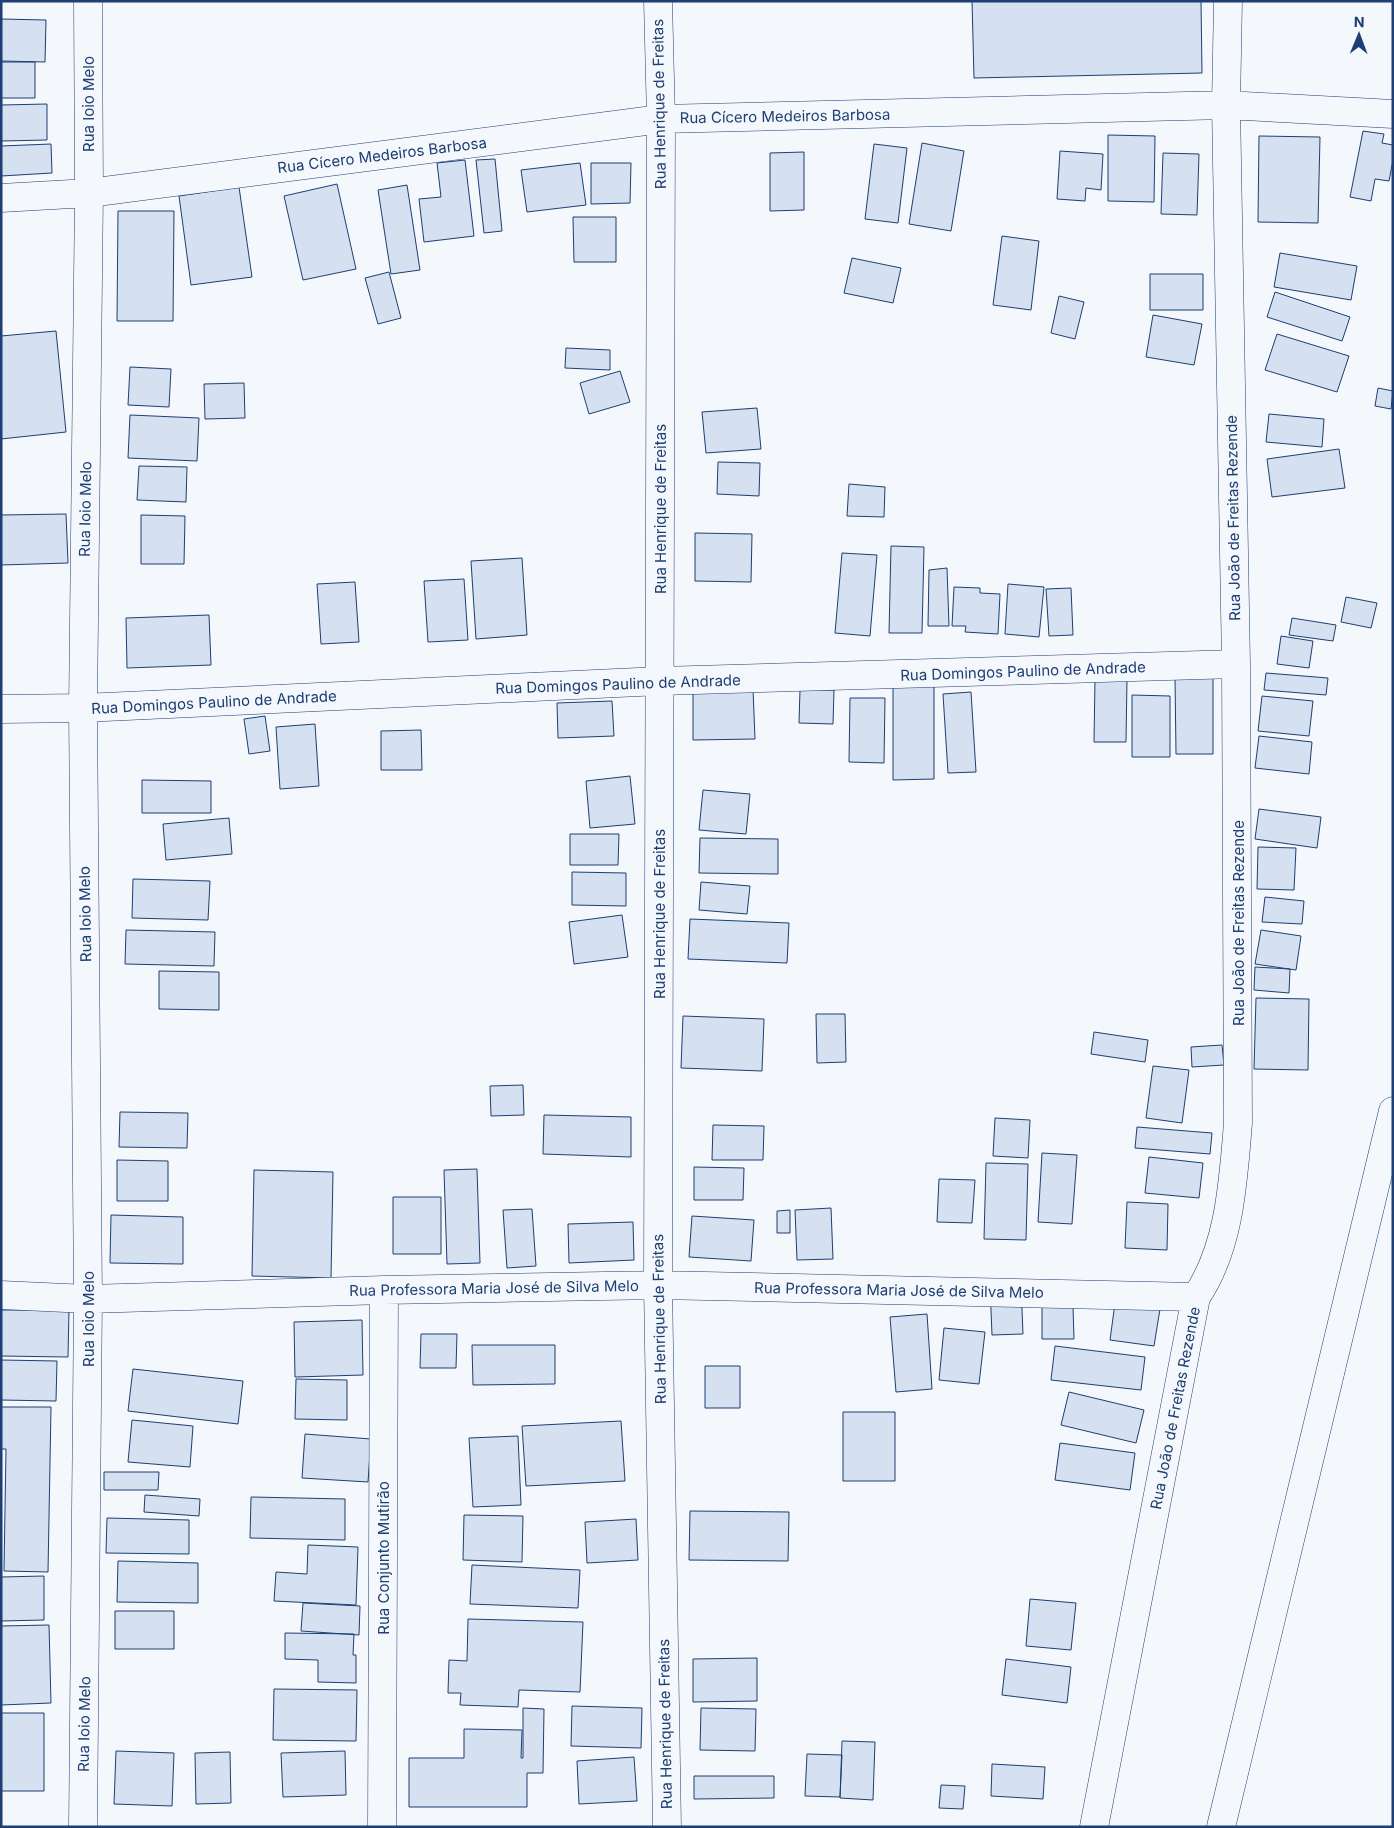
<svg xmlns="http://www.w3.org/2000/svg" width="1394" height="1828" font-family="Inter,sans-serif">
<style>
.building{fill:#d5e0f0;stroke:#1d3f73}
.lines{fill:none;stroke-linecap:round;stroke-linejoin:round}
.minor-casing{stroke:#1d3f73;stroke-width:29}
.trunk-casing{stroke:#1d3f73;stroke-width:29}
.minor{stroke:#f4f7fb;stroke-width:28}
.trunk{stroke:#f4f7fb;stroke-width:28}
.labels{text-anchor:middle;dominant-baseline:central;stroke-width:4;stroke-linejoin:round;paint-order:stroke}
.street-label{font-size:15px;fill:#1d3f73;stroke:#f4f7fb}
</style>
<rect width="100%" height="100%" fill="#f4f7fb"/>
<path class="building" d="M972,1H1201L1202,73L974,78Z
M1,19L46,20L45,62L1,61Z
M1,62H35V98H1Z
M47,104V140L1,141V105Z
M1363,131L1384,134L1382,143L1393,145V160L1389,181L1375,179L1371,201L1350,197Z
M1108,135L1155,136L1154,202L1108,201Z
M1259,136L1320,137L1318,223L1258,222Z
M922,143L964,151L951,231L909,224Z
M51,144L52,173L1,176V146Z
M874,144L907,148L898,223L865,219Z
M1060,151L1103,154L1101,190L1086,188L1085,201L1057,199Z
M804,152V210L770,211V153Z
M1163,153L1199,154L1197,215L1161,214Z
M495,159L502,231L484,233L476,160Z
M465,160L474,236L424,242L419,199L441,197L437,163Z
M580,163L586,205L527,212L521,170Z
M591,163H631L630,203L591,204Z
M337,184L356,269L303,280L284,196Z
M407,185L420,270L391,274L378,190Z
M239,187L252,277L191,285L179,196Z
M118,211H174L173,321H117Z
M573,217H616V262H574Z
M1002,236L1039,241L1031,310L993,305Z
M1280,253L1357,266L1351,300L1274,287Z
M852,258L901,268L893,303L844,293Z
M389,272L401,318L378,324L365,278Z
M1150,274H1203V310H1150Z
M1275,292L1350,317L1342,341L1267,317Z
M1059,296L1084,302L1075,339L1051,333Z
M1153,315L1202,324L1194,365L1146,357Z
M56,331L66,432L1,439V336Z
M1277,334L1349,356L1337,392L1265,370Z
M566,348L610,350V370L565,368Z
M130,367L171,369L169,407L128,405Z
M620,371L630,402L589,414L580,383Z
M244,383L245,418L205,419L204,384Z
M1378,388L1393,391L1391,409L1375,406Z
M757,408L761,449L706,453L702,412Z
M1269,414L1324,419L1322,447L1266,442Z
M130,415L199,418L197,461L128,458Z
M1339,449L1345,488L1272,497L1267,459Z
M718,462L760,463L759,496L717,494Z
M139,466L187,467L186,502L137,500Z
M849,484L885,487L884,517L847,516Z
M66,514L68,563L1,565V515Z
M141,515L185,516L184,564H141Z
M695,533L752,534L751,582L695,581Z
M891,546L924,547L922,633H889Z
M842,553L877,555L870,636L835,633Z
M522,558L527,635L476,639L471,561Z
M947,568L949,626H928L929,570Z
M464,579L468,640L428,642L424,581Z
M355,582L359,642L321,644L317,584Z
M1008,584L1044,587L1039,637L1005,634Z
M954,587L980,588V593L1000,594L998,634L965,632L966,626H952Z
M1071,588L1073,635L1049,636L1046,589Z
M1346,597L1377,603L1371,628L1341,622Z
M209,615L211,665L127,668L126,618Z
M1292,618L1336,625L1333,641L1289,635Z
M1281,636L1313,641L1309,668L1277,664Z
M1266,673L1328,678L1326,695L1264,690Z
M1175,678H1213V754H1176Z
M1095,679H1127L1126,742H1094Z
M893,686H934V779L893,780Z
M753,689L755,739L693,740V690Z
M800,690H834L833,724L799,723Z
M971,692L976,772L948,773L943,694Z
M1132,695L1170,696V757H1132Z
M1262,696L1313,701L1309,736L1258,731Z
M850,698H885L884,763L849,762Z
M612,701L614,736L558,738L557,703Z
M265,716L270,751L249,754L244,719Z
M315,724L319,786L280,789L276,727Z
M421,730L422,770H381V731Z
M1259,736L1312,742L1309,774L1255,768Z
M630,776L635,824L590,828L586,781Z
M142,780L211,781V813H142Z
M703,790L750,794L746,834L699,830Z
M1259,809L1321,817L1317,848L1255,839Z
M229,818L232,854L166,860L163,824Z
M570,834H619L618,865H570Z
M700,838L778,839V874L699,873Z
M1258,847L1296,848L1294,890L1257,889Z
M572,872L626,873V906L572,905Z
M133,879L210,881L208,920L132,918Z
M701,882L750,886L747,914L699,910Z
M1265,897L1304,901L1302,924L1262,922Z
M622,915L628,957L574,964L569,922Z
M690,919L789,923L787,963L688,959Z
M126,930L215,932L214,966L125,964Z
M1261,930L1301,936L1296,970L1255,964Z
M1255,967L1290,969L1289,993L1254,990Z
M159,971L219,972V1010L159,1009Z
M1256,998L1309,999L1308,1070L1254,1069Z
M816,1014H845L846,1062L817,1063Z
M683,1016L764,1019L762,1071L681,1068Z
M1094,1032L1148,1040L1145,1062L1091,1054Z
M1222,1045L1224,1065L1192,1067L1191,1047Z
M1153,1066L1189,1070L1182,1123L1146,1118Z
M523,1085L524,1115L491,1116L490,1086Z
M120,1112L188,1113L187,1148L119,1147Z
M544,1115L631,1117V1157L543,1154Z
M995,1118L1030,1120L1028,1158L993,1156Z
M713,1125L764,1126L763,1160H712Z
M1137,1127L1212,1133L1210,1154L1135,1148Z
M1042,1153L1077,1155L1072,1224L1038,1222Z
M1149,1157L1203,1163L1199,1198L1145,1193Z
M117,1160L168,1161V1201H117Z
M986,1163L1028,1164L1026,1240L984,1239Z
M694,1167L744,1168L743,1200H694Z
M477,1169L480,1263L447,1264L444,1170Z
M254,1170L333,1172L331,1278L252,1276Z
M939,1179L975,1180L972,1223L937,1222Z
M393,1197H441V1254H393Z
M1127,1202L1168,1204L1167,1250L1125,1248Z
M831,1208L833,1259L797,1260L795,1210Z
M532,1209L536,1266L507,1268L503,1210Z
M790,1210V1233H777V1211Z
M111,1215L183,1217V1264L110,1263Z
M692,1216L754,1220L751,1261L689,1257Z
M633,1222L634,1260L569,1263L568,1224Z
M1021,1285L1023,1334L992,1335L990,1286Z
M1115,1303L1160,1309L1154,1346L1110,1340Z
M1042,1307H1073L1074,1339H1042Z
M1,1310H69L68,1357L1,1356Z
M927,1314L932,1389L896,1392L890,1317Z
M362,1320L363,1375L295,1377L294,1322Z
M944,1328L985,1332L979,1384L939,1380Z
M421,1334H457L456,1368H420Z
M472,1345H555V1384L473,1385Z
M1055,1346L1145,1357L1141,1390L1051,1380Z
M1,1360L57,1361L56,1401L1,1400Z
M705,1366H740V1408H705Z
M133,1369L243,1381L238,1424L128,1411Z
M296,1379L347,1380V1420L295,1419Z
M1069,1392L1144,1410L1136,1443L1061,1425Z
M1,1407H51L48,1572L4,1571L6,1449H1Z
M843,1412H895V1481H843Z
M132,1420L193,1426L190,1467L128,1462Z
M621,1421L625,1481L526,1486L522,1426Z
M305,1434L371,1439L368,1482L302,1478Z
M518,1436L521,1505L473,1507L469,1438Z
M1060,1443L1135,1453L1130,1490L1055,1480Z
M104,1472H159L158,1490H104Z
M145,1495L200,1499L199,1516L144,1512Z
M251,1497L345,1499V1540L250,1538Z
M690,1511L789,1512L788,1561L689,1560Z
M464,1515L523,1516L522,1562L463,1560Z
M107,1518L189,1520V1554L106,1553Z
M636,1519L638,1560L587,1563L585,1522Z
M308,1545L358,1547L356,1605L274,1601L276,1572L307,1574Z
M118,1561L198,1563V1603L117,1602Z
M472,1565L580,1570L578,1608L470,1604Z
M44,1576V1620L1,1621V1577Z
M1030,1599L1076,1603L1071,1650L1026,1646Z
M303,1603L360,1606L359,1635L301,1631Z
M115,1611H174V1649H115Z
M468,1619L583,1622L580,1692L519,1690L518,1707L460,1705L461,1693H448L449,1660L467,1661Z
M49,1625L51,1703L1,1705V1626Z
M285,1633L354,1634L353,1655H356V1683L318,1682V1660L285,1659Z
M757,1658V1701L693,1702V1659Z
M1006,1659L1071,1667L1067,1703L1002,1695Z
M274,1689L357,1690L356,1741L273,1740Z
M572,1706L642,1708L641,1748L571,1746Z
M523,1708L544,1709L543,1773H527V1807H409V1758H464V1729L522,1730L521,1758H523Z
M701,1708L756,1709L755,1751L700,1750Z
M1,1713H44V1791H1Z
M842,1741L875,1742L873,1800L840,1798Z
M116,1751L174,1753L172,1806L114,1804Z
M345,1751L346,1795L283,1797L281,1753Z
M230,1752L231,1803L196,1804L195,1753Z
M807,1754L842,1755L840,1797L805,1796Z
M634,1757L637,1801L579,1804L577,1761Z
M992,1764L1045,1767L1043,1799L991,1796Z
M694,1776H774V1798L694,1799Z
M941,1785L965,1786L963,1809L939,1808Z"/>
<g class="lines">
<defs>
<path id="minor" d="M658,1L661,119L658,1285L667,1827
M1,198L89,193L661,119L1226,105L1393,114
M1,709L83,708L660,681L1236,664
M1,1295L88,1299L384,1290L658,1285L1196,1297
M83,1827L88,1299L83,708L89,193L88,1
M382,1827L384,1290
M1094,1827L1196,1297C1230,1247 1233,1182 1238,1123L1236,664L1226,105L1228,1"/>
<path id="trunk" d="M1221,1827L1393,1111"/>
</defs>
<use href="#minor" class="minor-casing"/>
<use href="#trunk" class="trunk-casing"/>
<use href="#minor" class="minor"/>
<use href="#trunk" class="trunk"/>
</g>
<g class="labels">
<g class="street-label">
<text transform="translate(88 104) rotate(-90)">Rua Ioio Melo</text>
<text transform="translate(659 104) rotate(-91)">Rua Henrique de Freitas</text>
<text transform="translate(785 116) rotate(-1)">Rua Cícero Medeiros Barbosa</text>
<text transform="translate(382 155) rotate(-7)">Rua Cícero Medeiros Barbosa</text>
<text transform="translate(85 509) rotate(-89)">Rua Ioio Melo</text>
<text transform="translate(660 509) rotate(-90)">Rua Henrique de Freitas</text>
<text transform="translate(1233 518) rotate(-91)">Rua João de Freitas Rezende</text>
<text transform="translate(1023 671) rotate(-2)">Rua Domingos Paulino de Andrade</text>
<text transform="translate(618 684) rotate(-2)">Rua Domingos Paulino de Andrade</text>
<text transform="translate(214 702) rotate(-3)">Rua Domingos Paulino de Andrade</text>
<text transform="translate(85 914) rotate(-91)">Rua Ioio Melo</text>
<text transform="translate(659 914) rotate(-90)">Rua Henrique de Freitas</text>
<text transform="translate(1238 923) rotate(-90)">Rua João de Freitas Rezende</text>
<text transform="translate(494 1288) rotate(-1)">Rua Professora Maria José de Silva Melo</text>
<text transform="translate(899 1290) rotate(1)">Rua Professora Maria José de Silva Melo</text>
<text transform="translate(88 1319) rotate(-90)">Rua Ioio Melo</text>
<text transform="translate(659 1319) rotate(-91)">Rua Henrique de Freitas</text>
<text transform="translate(1175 1408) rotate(-79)">Rua João de Freitas Rezende</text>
<text transform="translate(383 1558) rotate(-90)">Rua Conjunto Mutirão</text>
<text transform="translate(84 1724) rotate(-89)">Rua Ioio Melo</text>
<text transform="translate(665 1724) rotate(-91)">Rua Henrique de Freitas</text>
</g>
</g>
<rect width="1394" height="1828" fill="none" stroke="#1d3f73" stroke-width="5"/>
<g transform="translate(1359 35) rotate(1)" stroke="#f4f7fb" stroke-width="4" paint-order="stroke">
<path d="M0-4L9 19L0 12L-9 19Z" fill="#1d3f73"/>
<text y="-8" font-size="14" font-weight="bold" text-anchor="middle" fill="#1d3f73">N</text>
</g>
</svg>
